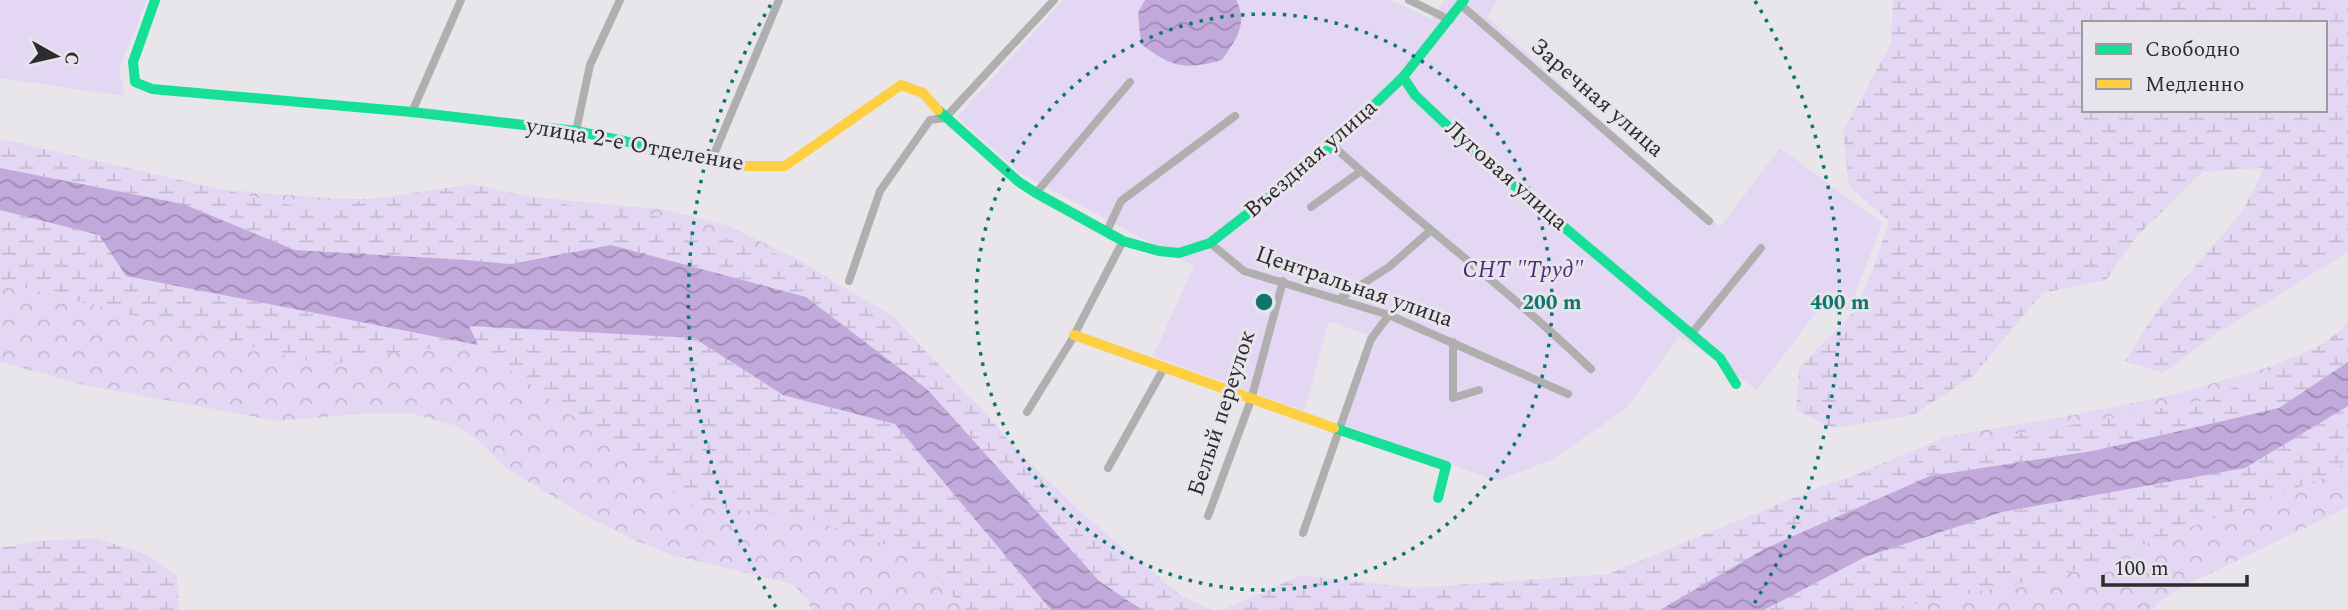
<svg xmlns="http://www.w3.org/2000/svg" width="2348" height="610" font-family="Spectral,serif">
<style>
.forest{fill:url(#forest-crowns)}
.wetland{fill:url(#wetland-marsh);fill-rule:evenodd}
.garden{fill:#e4d7f3}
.water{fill:url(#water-waves)}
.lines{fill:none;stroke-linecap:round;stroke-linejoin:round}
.street{stroke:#afafb0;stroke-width:8}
.fast{stroke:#16e098;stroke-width:10}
.slow{stroke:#ffcf43;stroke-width:10}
.ring{fill:none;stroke:#0f766e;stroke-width:3.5;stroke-dasharray:3.5 7}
.labels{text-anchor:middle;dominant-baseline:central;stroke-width:6;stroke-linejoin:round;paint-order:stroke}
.street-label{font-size:23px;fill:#2c2b2d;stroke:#e7e5eb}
.park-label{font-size:23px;font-style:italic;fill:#562a7b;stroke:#e7e5eb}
.centre{fill:#0f766e;stroke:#e7e5eb;stroke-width:3.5}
.ring-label{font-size:21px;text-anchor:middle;font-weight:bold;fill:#0f766e;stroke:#e7e5eb;stroke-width:6;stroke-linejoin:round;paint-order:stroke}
</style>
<defs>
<pattern id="forest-crowns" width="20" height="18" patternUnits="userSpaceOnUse" patternTransform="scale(1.75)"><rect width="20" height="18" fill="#e4d7f3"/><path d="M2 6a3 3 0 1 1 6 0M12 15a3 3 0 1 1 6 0" fill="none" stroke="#c4b9d1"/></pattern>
<pattern id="wetland-marsh" width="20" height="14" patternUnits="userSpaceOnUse" patternTransform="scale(1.75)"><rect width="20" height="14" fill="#e4d7f3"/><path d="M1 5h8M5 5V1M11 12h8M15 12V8" fill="none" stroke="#c4b9d1"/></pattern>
<pattern id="water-waves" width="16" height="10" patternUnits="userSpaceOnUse" patternTransform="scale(1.75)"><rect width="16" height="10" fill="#c2a9db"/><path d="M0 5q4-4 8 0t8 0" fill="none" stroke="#9e8ab2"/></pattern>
</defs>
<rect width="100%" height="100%" fill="#e8e6ea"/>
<path class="forest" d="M0,141L189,187L340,199L544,198L666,210L729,226L803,262L861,299L1085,516L1199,610H811L807,599L793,584L675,556L637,541L588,517L507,469L475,437L454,425L410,413L357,414L277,421L85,385L0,362Z
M2348,322V507L2186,585L2159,602L2153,610H1492L1539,600L1757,526L1865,471L1948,436L2053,419L2176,394L2266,368L2317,347L2336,334Z"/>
<path class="wetland" d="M1893,0H2348V252L2214,335L2163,373L2125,361L2158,309L2243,211L2264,168L2203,172L2135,238L2106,280L2042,293L1974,375L1913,415L1832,428L1796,410L1799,368L1853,313L1871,275L1889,221L1849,186L1843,132L1891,43ZM2084,23H2325V110H2084Z
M0,139L308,209L472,184L577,207L643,212L792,259L892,315L993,422L1090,536L1169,590L1212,610H1142L1099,581L928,390L611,245L511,264L466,260L295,250L183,204L0,168Z
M0,210L99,235L127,276L477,345L469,326L694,338L783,395L896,424L1051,610H966L915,555L800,516L690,505L530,384L472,345L378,354L327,366L0,281Z
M2348,328V362L2280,408L2093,451L1930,476L1764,549L1660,610H1222L1302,575L1414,588L1608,574L1820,487L1942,445L2056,428L2209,399L2330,341Z
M2348,406V461L2323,478L2059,576L1884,610H1764L1865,557L2002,512L2245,468Z
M96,538L148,555L177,576L179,610H0V548L39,541Z"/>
<path class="garden" d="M0,0H147L119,70L125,96L0,78Z
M1063,0H1390L1431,19L1445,0H1498L1487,17L1720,227L1780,148L1882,223L1849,311L1827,298L1757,390L1680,336L1626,409L1551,460L1497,481L1346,426L1374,337L1329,321L1304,411L1153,356L1194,266L1020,173L957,117Z"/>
<path class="water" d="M1145,0H1236C1249,24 1235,41 1222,60C1185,70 1172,68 1141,44L1138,13Z
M0,168L183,204L295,250L466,260L511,264L611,245L806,297L928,390L1099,581L1142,610H1051L895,424L783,395L694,338L469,326L478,345L126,276L99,235L0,210Z
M2348,362V406L2245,468L2002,512L1865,557L1764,610H1660L1764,549L1930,476L2093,451L2279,408Z"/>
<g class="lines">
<path class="street" d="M1409,0L1450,20
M1461,5L1709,221
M412,112L461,0
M576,131L590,65L620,0
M1332,145C1417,222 1509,290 1591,369
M712,159L779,0
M1036,193L1130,82
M1311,207L1361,171
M1107,231L1121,201L1235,116
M1210,243L1244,271L1389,315L1568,394
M849,281L880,191L930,120L945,118L1054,0
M1339,299L1389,267L1431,230
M1692,333L1761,248
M1453,342V398L1479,390
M1027,412L1071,341L1123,241
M1108,468L1164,368
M1208,516L1251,400L1283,281
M1303,533L1371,339L1389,315"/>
<path class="fast" d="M155,0L133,62L135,82L152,89L412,112L576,131L681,153
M1403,77L1415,95L1477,154L1720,358L1736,384
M938,110L1019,182L1036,193L1123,241L1159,251L1179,253L1210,243L1318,159L1403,77L1464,0
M1334,428L1446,466L1438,498"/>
<path class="slow" d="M681,153L743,166H785L901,85L923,93L938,110
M1074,335L1334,428"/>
</g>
<g class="ring">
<circle cx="1264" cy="302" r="288"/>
<path d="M776 607A576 576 0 0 1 773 1M1755 1A576 576 0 0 1 1752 607"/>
</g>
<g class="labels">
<g class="street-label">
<text transform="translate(1597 98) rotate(41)">Заречная улица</text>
<text transform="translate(635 145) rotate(10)">улица 2-е Отделение</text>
<text transform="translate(1311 159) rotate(-41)">Въездная улица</text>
<text transform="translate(1506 176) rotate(41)">Луговая улица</text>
<text transform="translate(1354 287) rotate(19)">Центральная улица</text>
<text transform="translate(1222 413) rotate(-72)">Белый переулок</text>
</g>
<g class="park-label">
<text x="1523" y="270">СНТ "Труд"</text>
</g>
</g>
<circle cx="1264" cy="302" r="10" class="centre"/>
<g class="ring-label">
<text x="1552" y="309">200 m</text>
<text x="1840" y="309">400 m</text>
</g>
<rect x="2082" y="21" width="245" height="91" fill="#e7e5eb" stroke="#9c9b9f" stroke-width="2"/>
<rect x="2096" y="44" width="35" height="10" fill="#16e098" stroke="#9c9b9f" stroke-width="2"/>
<text x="2145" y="56" font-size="21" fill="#2c2b2d">Свободно</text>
<rect x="2096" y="79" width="35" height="10" fill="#ffcf43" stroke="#9c9b9f" stroke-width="2"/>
<text x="2145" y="91" font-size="21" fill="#2c2b2d">Медленно</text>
<g transform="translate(56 56) rotate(98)" stroke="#e7e5eb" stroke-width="5" paint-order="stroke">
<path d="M0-5L12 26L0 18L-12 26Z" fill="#2c2b2d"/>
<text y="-10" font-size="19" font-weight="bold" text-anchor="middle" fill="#2c2b2d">С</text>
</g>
<path d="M2103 575v10h144v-10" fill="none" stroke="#2c2b2d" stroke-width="3.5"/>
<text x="2114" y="575" font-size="21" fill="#2c2b2d" stroke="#e7e5eb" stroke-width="5" paint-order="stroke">100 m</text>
</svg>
